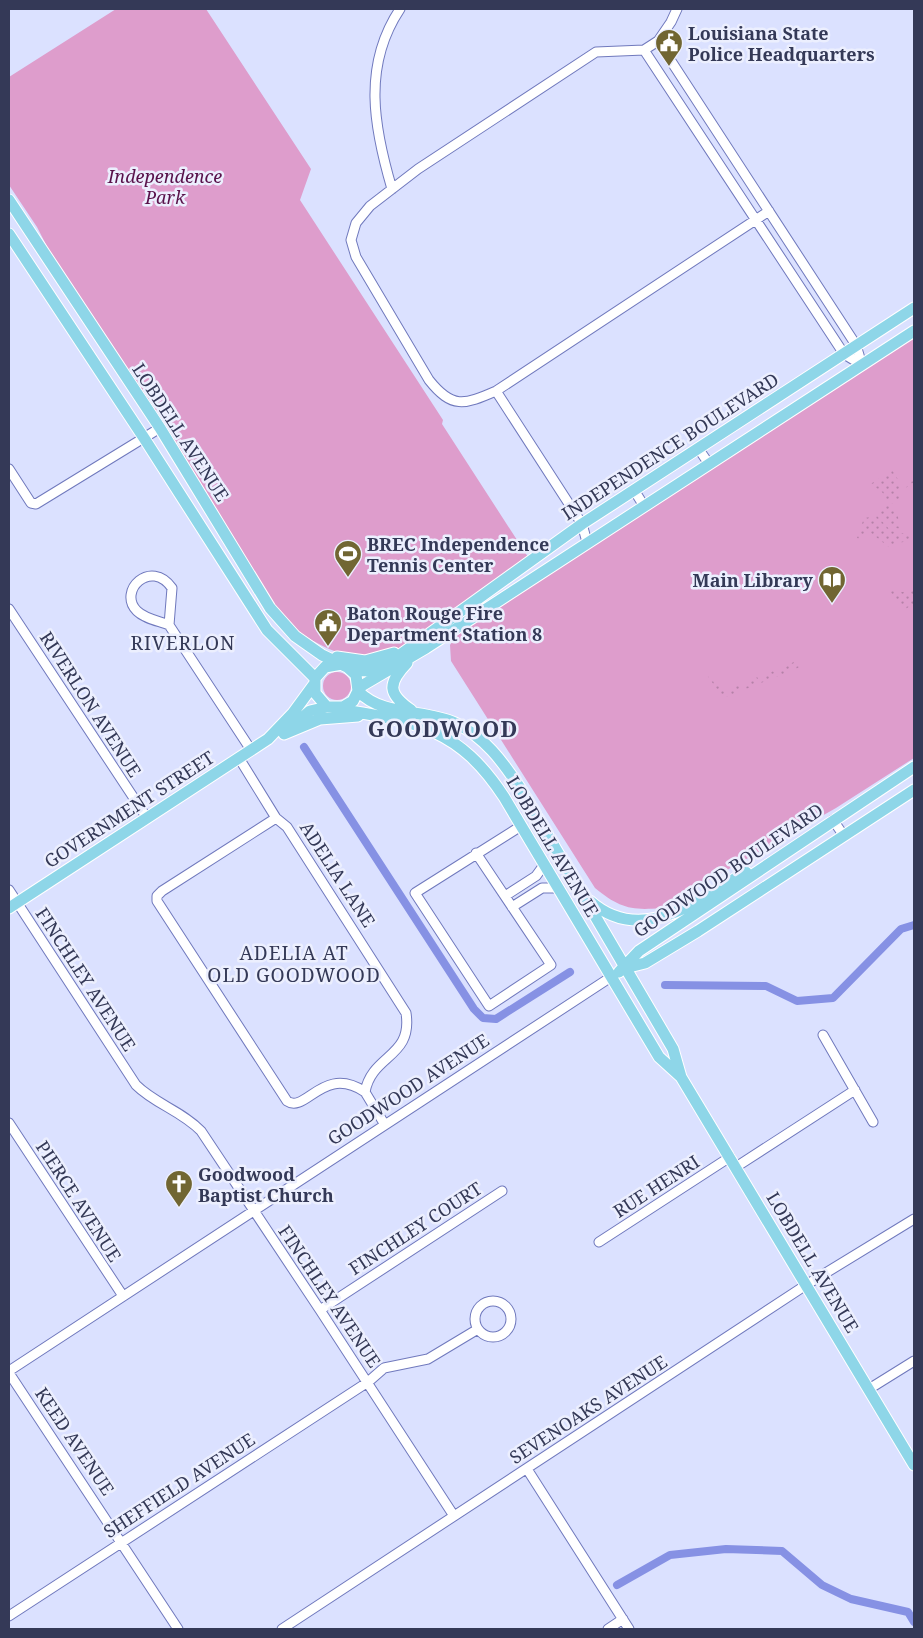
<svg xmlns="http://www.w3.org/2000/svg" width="923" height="1638" font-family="'Noto Serif',serif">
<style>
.green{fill:#de9dcc}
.garden{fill:url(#garden-dots)}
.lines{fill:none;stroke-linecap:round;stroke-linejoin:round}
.canal{stroke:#8691e4;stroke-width:8}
.minor-casing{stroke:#7079bd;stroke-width:11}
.major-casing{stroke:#fff;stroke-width:13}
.minor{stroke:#fff;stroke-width:9}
.major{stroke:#8ed6e8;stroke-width:11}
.labels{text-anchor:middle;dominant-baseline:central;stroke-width:5;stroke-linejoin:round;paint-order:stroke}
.poi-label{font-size:18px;font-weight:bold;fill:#343957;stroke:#eceffe;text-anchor:start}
.park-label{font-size:18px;font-style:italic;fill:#58114a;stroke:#eceffe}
.street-label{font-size:18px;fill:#343957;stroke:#eceffe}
.neighbourhood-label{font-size:19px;letter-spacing:1px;fill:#343957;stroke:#eceffe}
.district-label{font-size:22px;font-weight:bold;letter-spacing:1px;fill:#343957;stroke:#eceffe}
</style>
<defs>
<pattern id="garden-dots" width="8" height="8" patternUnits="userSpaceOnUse" patternTransform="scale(1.25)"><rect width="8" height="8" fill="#de9dcc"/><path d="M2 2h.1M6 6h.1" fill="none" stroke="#b581a8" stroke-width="1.8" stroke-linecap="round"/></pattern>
</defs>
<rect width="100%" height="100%" fill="#dbe1ff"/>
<path class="green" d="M116,9H206L311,169L300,200L443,420L442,424L528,557C501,576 474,595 448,614C430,627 413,642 394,651C352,669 307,642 277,613L57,266L37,227L9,185V77Z
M914,333V758L836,808L660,908C631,911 618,907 595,888L451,661L450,645L457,633Z
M323 686a14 14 0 1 1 28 0a14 14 0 1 1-28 0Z"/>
<path class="garden" d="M892,470L902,486L914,479V482L900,492L903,497L896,501H885C886,491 875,487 869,485Z
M885,503L894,504L902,530L889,525L880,514Z
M877,516L891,531L912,535L911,541L896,543L890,548L871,533L860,539L857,538L864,518Z
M892,588L902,592L914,591V603L903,611L890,591Z
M795,661L799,667L796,669L723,698L705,672L708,670L725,693L740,683L742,687L757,677L759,680L773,671L775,674Z"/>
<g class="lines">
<path class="canal" d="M304,747L474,1009L483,1018L496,1019L570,972
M665,985L766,986L797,1001L833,998L901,929L914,925
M617,1585L670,1555L726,1549L782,1551L822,1585L851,1599L908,1612L914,1622"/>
<defs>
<path id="minor" d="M677,9L671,22L658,41L644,50L596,52L418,169L370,206L356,223L351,240L356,257L429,380C452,409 464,405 496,391L769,211
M644,50L844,354L862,365L856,345L658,41
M392,189C374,128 362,66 400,9
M496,391L582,524L587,542
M698,448L709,464
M9,469L31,503L36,504L160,428
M634,490L644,506
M9,609L147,818
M169,625L172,588C151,558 117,591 137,611C145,619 159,621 169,625L251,750
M239,758L276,818L287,827L406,1013C413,1058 372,1054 365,1092C323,1064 306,1114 287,1101L157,901V896L162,891L276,818
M833,820L844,836
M476,853L551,965L489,1006L415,893L521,826
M9,890L136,1085C155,1104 182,1111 201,1131L320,1310L454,1516
M505,896L536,876L544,865
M512,907L542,888H558
M823,1035L873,1122
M365,1092L385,1125
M9,1123L123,1296
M736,1167L855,1090
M599,1242L730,1157
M475 1319a18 18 0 1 1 36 0a18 18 0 1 1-36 0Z
M320,1310L502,1191
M9,1371L611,977
M9,1373L178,1629
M869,1389L914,1361
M527,1469L629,1629
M9,1616L368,1382L384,1368L428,1359L478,1329
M282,1629L806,1285L914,1219
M608,1629L623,1619"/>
<path id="major" d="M9,200L160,428L270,608L295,636L322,655L347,667L356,675L358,691L353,701L343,707H327L315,693V678L325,667L342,664
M9,234L144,438L267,630L315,678
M337,657L365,661L394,653
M407,663C387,684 388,694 411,710
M352,670L369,671L386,665L582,524L914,308
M358,688L426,648L914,331
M358,691C383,717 424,709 455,723C484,736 503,762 520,788L673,1049L681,1077L914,1465
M339,709C416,722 458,727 504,797L659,1057L681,1077
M287,731L310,711L327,707
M284,734L320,719L358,716
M590,901C642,947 698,900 746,872
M9,908L268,739L293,713L315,683
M625,968L645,963L698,931L914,790
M619,972L639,951L914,767"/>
</defs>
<use href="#minor" class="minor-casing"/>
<use href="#major" class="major-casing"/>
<use href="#minor" class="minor"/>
<use href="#major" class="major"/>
</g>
<defs>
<symbol id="civic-pin" viewBox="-11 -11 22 30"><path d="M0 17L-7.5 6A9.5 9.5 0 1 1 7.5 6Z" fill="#716632" stroke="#eceffe"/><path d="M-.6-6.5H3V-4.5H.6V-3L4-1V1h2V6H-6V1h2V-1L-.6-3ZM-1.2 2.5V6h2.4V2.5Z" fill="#fff"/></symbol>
<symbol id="stadium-pin" viewBox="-11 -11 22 30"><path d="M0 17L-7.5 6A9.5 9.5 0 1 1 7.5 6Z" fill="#716632" stroke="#eceffe"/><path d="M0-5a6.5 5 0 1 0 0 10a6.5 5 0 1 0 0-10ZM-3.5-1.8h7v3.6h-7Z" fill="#fff"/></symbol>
<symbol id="library-pin" viewBox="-11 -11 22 30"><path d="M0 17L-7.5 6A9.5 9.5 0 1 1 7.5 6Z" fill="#716632" stroke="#eceffe"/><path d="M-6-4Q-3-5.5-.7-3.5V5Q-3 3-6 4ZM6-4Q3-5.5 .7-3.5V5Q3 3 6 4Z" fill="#fff"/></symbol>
<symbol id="church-pin" viewBox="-11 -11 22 30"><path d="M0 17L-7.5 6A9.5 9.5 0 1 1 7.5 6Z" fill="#716632" stroke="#eceffe"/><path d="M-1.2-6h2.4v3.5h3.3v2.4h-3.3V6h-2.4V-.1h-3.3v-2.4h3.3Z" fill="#fff"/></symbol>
</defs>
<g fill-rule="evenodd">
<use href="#civic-pin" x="653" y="27" width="32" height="43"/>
<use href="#stadium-pin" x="332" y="538" width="32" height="43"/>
<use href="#library-pin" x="816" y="564" width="32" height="43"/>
<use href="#civic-pin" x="312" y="607" width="32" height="43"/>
<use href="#church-pin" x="163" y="1168" width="32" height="43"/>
</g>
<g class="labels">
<g class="poi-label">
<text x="688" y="33">Louisiana State<tspan x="688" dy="21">Police Headquarters</tspan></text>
<text x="367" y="544">BREC Independence<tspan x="367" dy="21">Tennis Center</tspan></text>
<text x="813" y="580" text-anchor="end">Main Library</text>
<text x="347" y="613">Baton Rouge Fire<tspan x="347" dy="21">Department Station 8</tspan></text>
<text x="198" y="1174">Goodwood<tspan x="198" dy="21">Baptist Church</tspan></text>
</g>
<g class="park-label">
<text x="165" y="176">Independence<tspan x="165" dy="21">Park</tspan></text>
</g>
<g class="street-label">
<text transform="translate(181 432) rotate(57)">LOBDELL AVENUE</text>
<text transform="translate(670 446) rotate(-33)">INDEPENDENCE BOULEVARD</text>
<text transform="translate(91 704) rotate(57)">RIVERLON AVENUE</text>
<text transform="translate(129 809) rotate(-33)">GOVERNMENT STREET</text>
<text transform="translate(553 846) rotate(59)">LOBDELL AVENUE</text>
<text transform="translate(728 870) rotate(-34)">GOODWOOD BOULEVARD</text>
<text transform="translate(338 874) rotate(57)">ADELIA LANE</text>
<text transform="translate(86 979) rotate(57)">FINCHLEY AVENUE</text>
<text transform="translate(408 1089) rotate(-33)">GOODWOOD AVENUE</text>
<text transform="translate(656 1186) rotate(-33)">RUE HENRI</text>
<text transform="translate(79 1201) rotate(57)">PIERCE AVENUE</text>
<text transform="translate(415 1228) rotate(-33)">FINCHLEY COURT</text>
<text transform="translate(813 1262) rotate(59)">LOBDELL AVENUE</text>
<text transform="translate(330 1296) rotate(56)">FINCHLEY AVENUE</text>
<text transform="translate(588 1409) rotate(-33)">SEVENOAKS AVENUE</text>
<text transform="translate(75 1441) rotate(56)">KEED AVENUE</text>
<text transform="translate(179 1485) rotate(-33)">SHEFFIELD AVENUE</text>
</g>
<g class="neighbourhood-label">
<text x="183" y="643">RIVERLON</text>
<text x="294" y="953">ADELIA AT<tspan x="294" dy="22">OLD GOODWOOD</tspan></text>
</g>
<g class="district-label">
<text x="443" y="728">GOODWOOD</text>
</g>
</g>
<rect width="923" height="1638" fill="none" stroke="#343957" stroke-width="20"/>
</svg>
